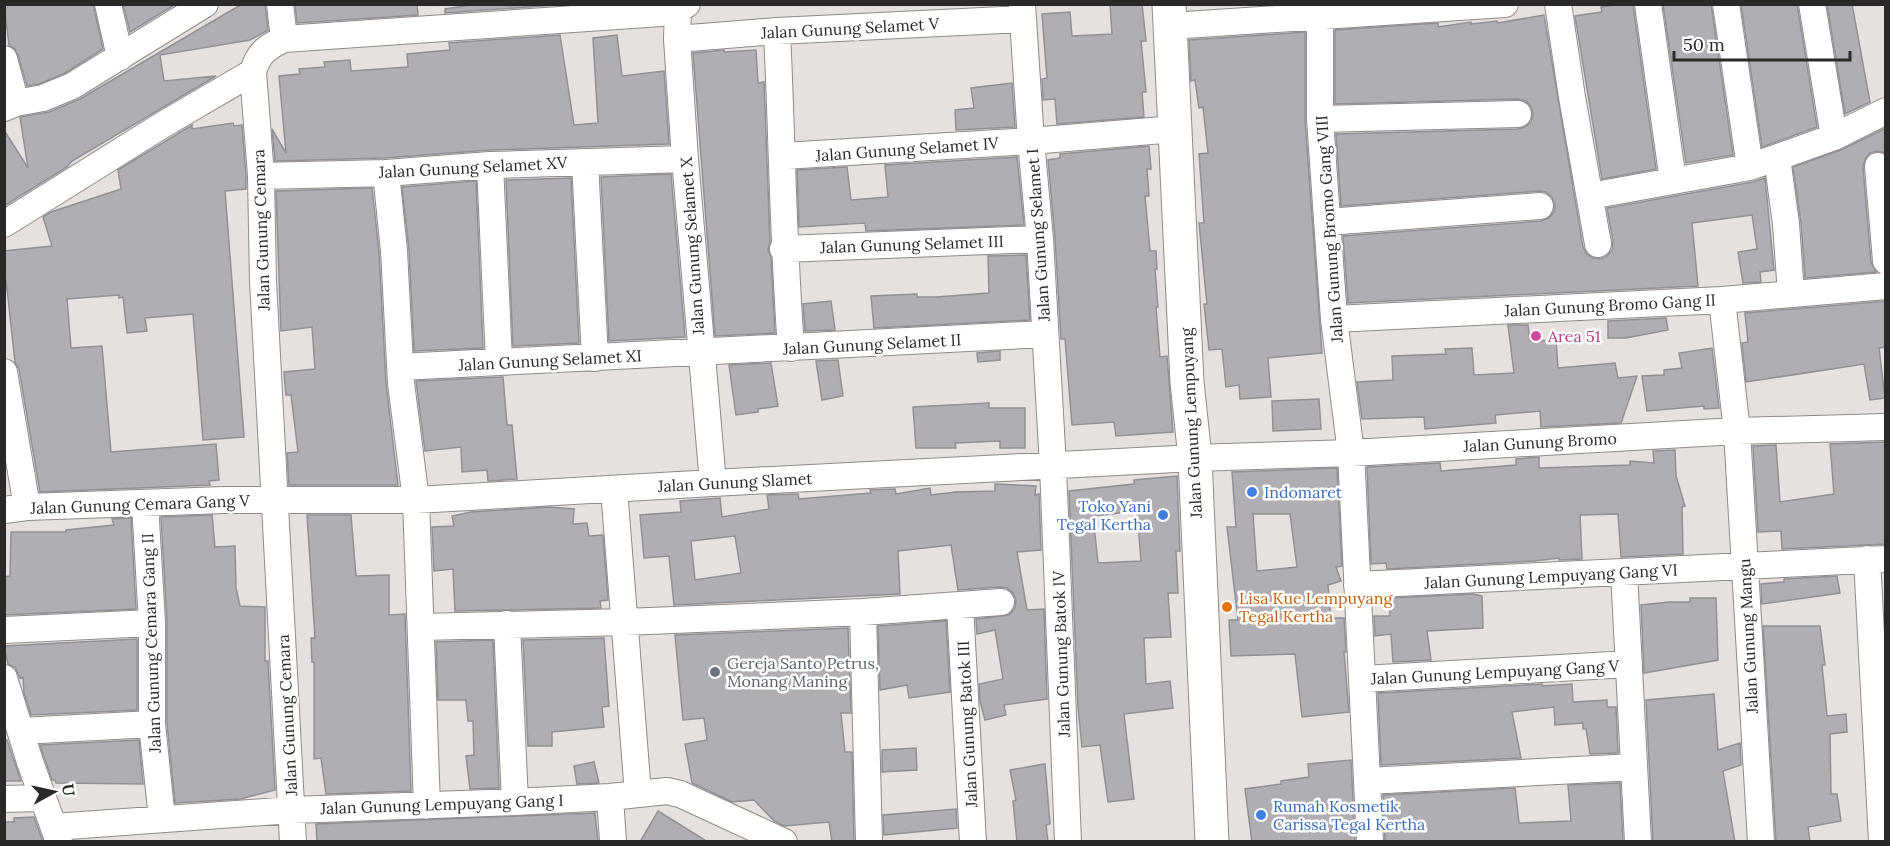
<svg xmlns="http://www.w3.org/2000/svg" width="1890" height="846" font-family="Lora,serif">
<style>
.building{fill:#b1aeb3;stroke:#929094;stroke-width:1.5;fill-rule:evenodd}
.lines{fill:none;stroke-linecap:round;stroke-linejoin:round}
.minor-casing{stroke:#908a88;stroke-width:28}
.tertiary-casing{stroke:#908a88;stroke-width:35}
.minor{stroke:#fff;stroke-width:26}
.tertiary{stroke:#fff;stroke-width:33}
.hotel-dot{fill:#d1479c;stroke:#fff;stroke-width:2}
.shop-dot{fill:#3f7fe0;stroke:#fff;stroke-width:2}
.food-dot{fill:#e8710a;stroke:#fff;stroke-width:2}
.worship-dot{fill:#6b7280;stroke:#fff;stroke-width:2}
.labels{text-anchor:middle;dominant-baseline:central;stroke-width:5;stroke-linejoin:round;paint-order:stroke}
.street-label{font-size:16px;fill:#2b2928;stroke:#fff}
.hotel-label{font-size:16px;fill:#b23c85;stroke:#fff;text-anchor:start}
.shop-label{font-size:16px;fill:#366cbe;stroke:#fff;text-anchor:start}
.food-label{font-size:16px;fill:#c56008;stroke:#fff;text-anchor:start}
.worship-label{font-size:16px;fill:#5b616d;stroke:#fff;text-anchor:start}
</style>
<rect width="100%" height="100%" fill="#e6e0de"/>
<path class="building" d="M4,4H93L103,49L65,73L39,84L27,86L18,55L15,49L9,45Z
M123,4H176L130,32Z
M242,4H265L268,30L250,40L160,55L164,81L216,76L72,161L67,167L4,206V130L28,168L20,117L49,112L80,99Z
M295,4H417L418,15L297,23Z
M478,4H555V5L445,13V9Z
M1110,4H1142L1146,41H1141L1146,92H1142L1144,117L1057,124L1055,99L1043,100L1042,79L1047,78L1042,14L1070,12L1072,36L1112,34Z
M1663,4H1711L1733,155L1686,163Z
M1741,4H1797L1817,127L1762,147Z
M1827,4H1852L1870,102L1845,114Z
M1616,5H1633L1656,169L1602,179L1575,16L1602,12L1601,7Z
M1544,15L1583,247L1587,254L1593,258L1601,259L1607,256L1612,250L1613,241L1607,208L1753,182L1765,178L1774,270L1760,272L1761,282L1743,283L1738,252L1757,249L1752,215L1692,223L1698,286L1348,303L1343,236L1541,221L1549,218L1554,212L1555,205L1552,197L1546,192L1539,191L1341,206L1336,134L1518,129L1525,127L1531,122L1533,113L1530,106L1526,101L1518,99L1335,104V30L1438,23V27L1471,22V24L1497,21L1498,23Z
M1305,32V120L1322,353L1268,358L1271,397L1240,399L1239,385L1226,387L1222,349L1209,350L1204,304H1207L1199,223H1204L1199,154L1208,153L1203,107L1199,108L1195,80L1191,81L1189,40Z
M560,35L574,125L598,123L593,38L617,35L622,76L664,71L669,144L490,150L385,158L275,161L272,129L286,153L279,76L300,74L299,69L325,67L324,62L350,60L351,71L408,67L407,54L450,50L449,43Z
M724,50V52L756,50L758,83L764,82L770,242L768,250L771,257L775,333L715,336L693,53Z
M1012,83L1015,127L956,130L955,110L974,108L971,88Z
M233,123L234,126L242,125L246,177V189L225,191L244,437L203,440L193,314L145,318L147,331L127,333L123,297L119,298V295L67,299L71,348L102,346L111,452L216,444L219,480L209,481L210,485L40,492L19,369L15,362L6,280H4V251L52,246L43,217L51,212L121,189L118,170L192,125V129Z
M1886,128V153L1877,151L1870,153L1865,159L1863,167L1871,262L1876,272L1805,278L1801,223L1793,167L1841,150Z
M1149,146L1151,169H1147L1149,196H1145L1150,251H1156L1157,269H1155L1158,307H1156L1160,357L1167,356L1173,432L1116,436L1114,422L1072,425L1065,339H1061L1055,238L1048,160L1060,158V154Z
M1017,157L1024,225L866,231L865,223L799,227L797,170L847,167L851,200L888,197L885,165Z
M671,174L685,337L609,341L601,177Z
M571,178L579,343L513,346L506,180Z
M476,181L483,348L414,351L409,250L402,187Z
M372,188L379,252L386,384L398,485H289L287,453L298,452L291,395H286L284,372L315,369L312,327L281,331L276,191Z
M1026,255L1030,320L874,328L871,296L917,294V297H936L989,293L988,256Z
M831,301L835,330L805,331L803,304Z
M1886,301V347L1879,348L1885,398L1870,400L1864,364L1746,382L1742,343L1748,342L1745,313Z
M1666,318L1668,330L1626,338H1608V321Z
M1508,325H1528L1530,341L1556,340L1558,368L1615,363L1618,378L1637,376L1621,423L1541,427L1540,411L1495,415L1496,423L1425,429L1424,417L1362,419L1357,382L1393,380L1392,356L1446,354L1445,349L1472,348L1474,375L1514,373Z
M1712,348L1719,408L1704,409V406L1647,411L1642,376L1664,375V370L1682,368L1679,353Z
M1000,351V360L978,362L977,353Z
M838,360L843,396L822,400L816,361Z
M771,363L778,406L758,409V412L736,415L729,365Z
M503,377L507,425H512L517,479L488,481L487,470L462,472L461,447L425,451L416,381Z
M1319,399L1321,429L1273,431L1272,401Z
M989,403V408H1025V448H1000V441L955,443L956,448H916L913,407Z
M1886,442V544L1782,549L1781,531L1758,532L1753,446L1776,445L1780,502L1834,494L1830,444Z
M1675,450L1676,476L1685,506L1682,507L1683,554L1621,557L1618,514L1580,515L1582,559L1559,560V558L1534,561L1387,569L1386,563L1371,564L1367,467L1440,463L1441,471L1516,465V459L1539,457V468L1630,465V461L1654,463L1653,451Z
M1337,468L1342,566L1336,567L1341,581L1328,585L1331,618H1344L1346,652H1344L1349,712L1302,717L1295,654L1231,656L1229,620H1238L1227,527H1236L1232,472ZM1253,514H1290L1297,567L1257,571Z
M1177,476L1180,551H1176L1178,593H1168L1171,637L1144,638L1146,684L1170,681L1173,708L1124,714L1134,799L1108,802L1100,745L1082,747L1078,707L1069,491L1134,484V480ZM1137,511L1141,561L1098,563L1093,516Z
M995,484L1036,486L1035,495L1039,494L1041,550L1017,552L1027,610L1044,609L1047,699L1004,705L1006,715L985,720L980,701L979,684L1003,679L995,630L977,634L976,619L1009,615L1015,608L1016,600L1013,593L1007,588L1000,587L958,590L951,545L898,551L900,594L674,605L669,556L644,558L640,515L681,512L680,501L720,498L722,517L769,509L767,495L798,494L799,499L871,493L870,490L895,489L896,494L930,488L931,495L956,492L995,491ZM735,536L741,573L695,580L691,541Z
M549,507L574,509L573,524L587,523L589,536L603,535L608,600L600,601L601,608L455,611L453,569L434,571L432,527L454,526L452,516L471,512Z
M212,515L215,547L235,546L236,588L240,606L265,607V661H268L275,790L240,799L175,803L167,723V622L161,517Z
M307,515H351L356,576L389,575V615L405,614L411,791L326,794L321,758L314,759V662H312L311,638H315Z
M131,518L136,609L4,615V577L10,576L11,532H66V530L114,525L112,519Z
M1837,576L1840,593L1762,604L1761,584L1784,582V579Z
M1473,594L1482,596L1483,628L1427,631L1431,660L1393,662L1391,634L1375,636L1374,616H1390L1389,598Z
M1690,598H1716L1718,660L1644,673L1641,605L1669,602H1690Z
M946,621L950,692L909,698L907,685L880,690L878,626Z
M1763,626H1820L1825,665H1822L1827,716L1846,714L1847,732L1830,734L1831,794H1837L1841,821L1808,827L1810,842H1776Z
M848,628L851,713H841L845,752H852L854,842H832L829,822L784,826L774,821L754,800L732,802L692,783L685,744L707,740L704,718L683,720L675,635Z
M604,638L609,706L602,707L604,727L552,732V746H528L523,640Z
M137,639V710L31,715L24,693L23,677L20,678L15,667L8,664L4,646Z
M493,640L499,788L470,789L466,756L474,755L473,721H468L466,700H438L436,642Z
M1542,684V686L1572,684L1573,702L1607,700V707H1616L1618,753L1590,754L1586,729H1583V723L1555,725L1554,707L1512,712L1521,758L1381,765L1378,693Z
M1714,694L1718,750L1740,743L1741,765L1723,771L1735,842H1653L1646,700Z
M4,740H7L21,781H4Z
M139,740L143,784L56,783L55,780H52L40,745Z
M916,748L917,770L882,772V750Z
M1351,760L1355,842H1252L1245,789L1281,784V781L1309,777L1308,764Z
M594,762L599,783L577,784L574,766Z
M1045,764L1050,824L1046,825L1048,842H1017L1013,801L1016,800L1010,770Z
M1620,783L1623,842H1385L1383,795L1515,788L1519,823L1571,821L1568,785Z
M956,809L957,828L884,835L883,815Z
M658,811L708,842H640Z
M595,813L598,842H317L316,824Z
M34,817L43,842H4V822H14V818Z"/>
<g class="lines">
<defs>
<path id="minor" d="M108,4L120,57
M280,4L284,39
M1022,4L1031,141L1040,239L1053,466L1068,842
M1320,4V119L1334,319L1351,453L1370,842
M1558,4L1572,97L1598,244
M1648,4L1673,181
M1726,4L1750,167
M1812,4L1834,137
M678,10L677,39L685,159L713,483
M1170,26L1505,4
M777,31C782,137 783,243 791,348
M677,39L777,31L1023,19
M4,59L16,103
M4,108L16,103L43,98L72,86L205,4
M1320,119L1518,114
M783,156L1031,141L1175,129
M1777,158L1786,224L1791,294
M585,162L595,358
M490,165L499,361
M1878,166L1886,261
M386,173L394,251L401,383L416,500L427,806
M261,176L386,173L490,165L685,159
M1590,196L1750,167L1834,137L1886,111
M1327,222L1540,206
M4,224L164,124L253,72
M783,249L1040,239
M1722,300L1737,431L1761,842
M1334,319L1722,300L1886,286
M400,367L1045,334
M4,372L27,507
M614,489L638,794
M145,503L152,623V724L162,819
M4,510L27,507L224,500H416L713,483L1195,458L1351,453L1737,431L1886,427
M1867,559L1882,841
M1624,572L1638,842
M1357,585L1886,559
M960,606L973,842
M863,612L869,842
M507,624L515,802
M422,627L625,622L863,612L1001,602
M4,630L152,623
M4,678L30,762L59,842
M1362,679L1629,664
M21,731L152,724
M1367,781L1634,767
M610,797L613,842
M4,799L42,798
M54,827L292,810L515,802L610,797L667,791L680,794L784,842
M293,842L263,281L261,176L253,72C258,53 267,47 284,39L661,13L678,10L687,4"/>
<path id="tertiary" d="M1169,4L1187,382L1195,458L1212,842"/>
</defs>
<use href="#minor" class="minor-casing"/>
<use href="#tertiary" class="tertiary-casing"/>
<use href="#minor" class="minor"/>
<use href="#tertiary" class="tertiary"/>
</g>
<circle class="hotel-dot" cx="1536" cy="336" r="6"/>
<g class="shop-dot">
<circle cx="1252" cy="492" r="6"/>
<circle cx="1163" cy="515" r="6"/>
<circle cx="1261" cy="815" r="6"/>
</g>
<circle class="food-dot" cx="1227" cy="607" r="6"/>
<circle class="worship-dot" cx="715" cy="672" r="6"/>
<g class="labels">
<g class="street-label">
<text transform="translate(850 28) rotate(-3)">Jalan Gunung Selamet V</text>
<text transform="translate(907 149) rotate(-4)">Jalan Gunung Selamet IV</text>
<text transform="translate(473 167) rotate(-3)">Jalan Gunung Selamet XV</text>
<text transform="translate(1329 229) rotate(-94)">Jalan Gunung Bromo Gang VIII</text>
<text transform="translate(261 230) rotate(-92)">Jalan Gunung Cemara</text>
<text transform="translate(1038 235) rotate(-94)">Jalan Gunung Selamet I</text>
<text transform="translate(912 244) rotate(-2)">Jalan Gunung Selamet III</text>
<text transform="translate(692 246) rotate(-94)">Jalan Gunung Selamet X</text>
<text transform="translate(1610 305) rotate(-3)">Jalan Gunung Bromo Gang II</text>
<text transform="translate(872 344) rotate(-3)">Jalan Gunung Selamet II</text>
<text transform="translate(550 360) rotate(-3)">Jalan Gunung Selamet XI</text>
<text transform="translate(1191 423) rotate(-93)">Jalan Gunung Lempuyang</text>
<text transform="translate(1540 442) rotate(-3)">Jalan Gunung Bromo</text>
<text transform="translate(735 482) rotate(-3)">Jalan Gunung Slamet</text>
<text transform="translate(140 504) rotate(-2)">Jalan Gunung Cemara Gang V</text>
<text transform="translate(1551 576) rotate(-3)">Jalan Gunung Lempuyang Gang VI</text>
<text transform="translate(1748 636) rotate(-93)">Jalan Gunung Mangu</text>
<text transform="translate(151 643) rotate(-92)">Jalan Gunung Cemara Gang II</text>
<text transform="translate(1061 654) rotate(-92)">Jalan Gunung Batok IV</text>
<text transform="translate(1495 672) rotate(-3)">Jalan Gunung Lempuyang Gang V</text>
<text transform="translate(287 715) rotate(-93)">Jalan Gunung Cemara</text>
<text transform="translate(967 724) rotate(-93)">Jalan Gunung Batok III</text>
<text transform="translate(442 804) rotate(-2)">Jalan Gunung Lempuyang Gang I</text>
</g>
<g class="hotel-label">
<text x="1548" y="336">Area 51</text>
</g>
<g class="shop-label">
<text x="1264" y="492">Indomaret</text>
<text x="1151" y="506" text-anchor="end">Toko Yani<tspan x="1151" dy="18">Tegal Kertha</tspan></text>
<text x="1273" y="806">Rumah Kosmetik<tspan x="1273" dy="18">Carissa Tegal Kertha</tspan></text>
</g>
<g class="food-label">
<text x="1239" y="598">Lisa Kue Lempuyang<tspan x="1239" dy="18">Tegal Kertha</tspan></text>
</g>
<g class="worship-label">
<text x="727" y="663">Gereja Santo Petrus,<tspan x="727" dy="18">Monang Maning</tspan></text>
</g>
</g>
<rect width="1890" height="846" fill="none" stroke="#2b2928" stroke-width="12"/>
<g transform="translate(54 792) rotate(82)" stroke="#ffffff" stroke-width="4.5" paint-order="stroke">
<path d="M0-4.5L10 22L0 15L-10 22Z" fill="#2b2928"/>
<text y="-9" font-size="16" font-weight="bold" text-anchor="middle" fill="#2b2928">U</text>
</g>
<path d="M1674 51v9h176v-9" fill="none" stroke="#2b2928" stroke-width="3"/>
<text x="1683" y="51" font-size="18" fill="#2b2928" stroke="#ffffff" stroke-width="4.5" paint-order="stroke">50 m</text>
</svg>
